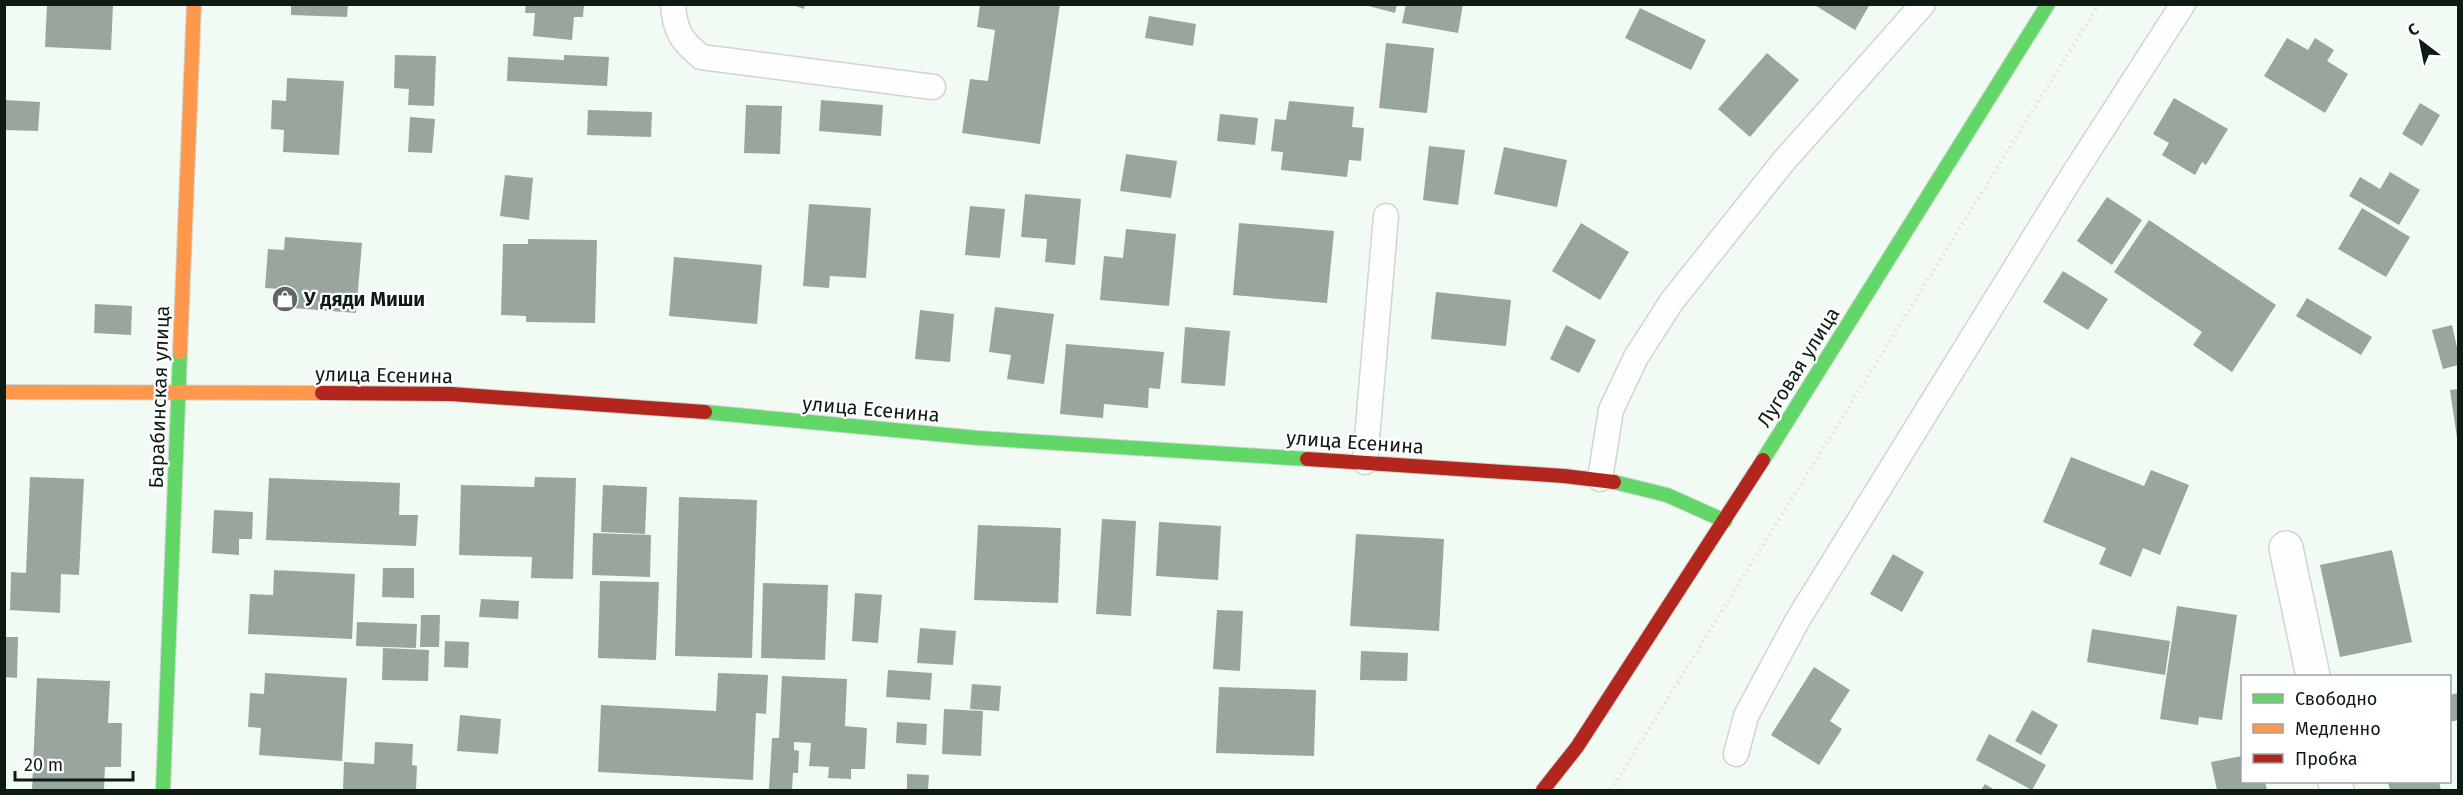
<svg xmlns="http://www.w3.org/2000/svg" width="2463" height="795" font-family="'Fira Sans',sans-serif">
<style>
.building{fill:#98a69e}
.lines{fill:none;stroke-linecap:round;stroke-linejoin:round}
.lane-casing{stroke:#ccd7d0;stroke-width:27}
.street-casing{stroke:#ccd7d0;stroke-width:36}
.fast-casing{stroke:#ccd7d0;stroke-width:16}
.slow-casing{stroke:#ccd7d0;stroke-width:16}
.jam-casing{stroke:#ccd7d0;stroke-width:16}
.path{stroke:#e0e2e0;stroke-width:4;stroke-dasharray:1.5 4.5;stroke-linecap:butt}
.lane{stroke:#fdfefd;stroke-width:24}
.street{stroke:#fdfefd;stroke-width:33}
.fast{stroke:#63d668;stroke-width:14}
.slow{stroke:#ff974d;stroke-width:14}
.jam{stroke:#b3261e;stroke-width:14}
.labels{text-anchor:middle;dominant-baseline:central;stroke-width:4.5;stroke-linejoin:round;paint-order:stroke}
.poi-label{font-size:20px;font-weight:bold;fill:#0e1b13;stroke:#fff;text-anchor:start}
.street-label{font-size:20px;fill:#0e1b13;stroke:#fff}
</style>
<rect width="100%" height="100%" fill="#f2faf4"/>
<path class="building" d="M47,4H113L111,50L45,47Z
M291,4H348L347,17L291,15Z
M526,4H584L583,17H574L572,40L533,36L535,13H525Z
M790,4H805L804,9Z
M980,4H1060L1040,144L962,133L970,79L988,81L995,30L977,27Z
M1361,4H1397L1395,13Z
M1406,4H1463L1458,33L1402,23Z
M1813,4H1870L1855,30Z
M1640,8L1706,40L1691,70L1625,38Z
M1149,16L1196,24L1193,46L1145,38Z
M2287,38L2308,50L2315,38L2334,50L2327,61L2348,74L2325,113L2264,76Z
M1386,43L1434,48L1427,113L1379,108Z
M1767,53L1799,80L1750,137L1718,109Z
M395,55L436,56L434,106L408,105L409,89L394,88Z
M564,55L609,57L607,86L507,81L508,57L564,60Z
M287,78L344,81L339,155L283,152L284,130L271,129L272,100L286,101Z
M2174,98L2228,129L2206,165L2202,162L2195,175L2162,155L2169,143L2153,134Z
M4,100L40,102L38,131L4,130Z
M821,100L883,105L881,136L819,131Z
M1289,101L1354,107L1352,127L1364,128L1361,161L1349,160L1347,177L1281,170L1283,152L1271,151L1275,119L1286,120Z
M2420,103L2440,115L2422,146L2402,134Z
M746,105L782,106L780,154L744,153Z
M588,110L652,112L651,137L587,135Z
M1220,114L1258,118L1255,145L1217,141Z
M410,117L435,119L432,153L408,152Z
M1429,146L1465,150L1458,205L1423,200Z
M1504,147L1567,160L1557,207L1494,194Z
M1126,154L1177,161L1171,198L1120,191Z
M2390,172L2420,190L2399,225L2349,196L2360,177L2380,189Z
M505,175L533,178L529,220L500,216Z
M1025,194L1081,199L1075,265L1045,262L1047,239L1021,237Z
M2107,197L2142,220L2112,265L2077,241Z
M809,204L871,208L866,278L830,276L829,288L803,286Z
M970,206L1005,209L1000,258L965,255Z
M2362,208L2410,237L2386,277L2338,249Z
M2149,220L2276,305L2232,372L2193,345L2202,332L2114,272Z
M1239,223L1334,231L1327,303L1233,295Z
M1581,223L1629,252L1600,300L1552,271Z
M1126,229L1176,234L1169,306L1100,300L1104,256L1123,258Z
M285,237L362,243L356,313L280,307L281,289L265,288L268,249L284,250Z
M528,239L597,240L595,323L526,322V316L501,315L503,244H528Z
M674,257L762,265L757,324L669,316Z
M2063,271L2108,299L2088,330L2043,302Z
M1436,292L1511,300L1506,346L1431,339Z
M2307,298L2372,337L2361,355L2296,316Z
M95,304L132,306L131,335L94,333Z
M995,307L1054,314L1044,384L1007,379L1011,355L989,352Z
M920,310L954,314L950,362L915,359Z
M1566,325L1596,340L1579,373L1550,359Z
M2452,325L2458,352V365L2443,369L2432,330Z
M1185,327L1230,331L1225,386L1181,383Z
M1066,344L1164,352L1160,389L1149,388L1148,408L1104,404L1103,418L1060,414Z
M2458,389V438H2457L2450,390Z
M2071,457L2144,486L2151,470L2189,485L2160,555L2143,548L2131,577L2099,564L2106,548L2043,522Z
M30,477L84,479L79,575L61,574L60,613L10,610L11,572L26,573Z
M535,477L576,478L573,579L531,578L532,557L459,555L461,485L534,487Z
M269,478L400,483L399,515H418L416,546L266,540Z
M603,485L647,487L645,534L601,532Z
M679,497L757,500L752,658L675,656Z
M214,510L253,512L252,539H239V555L212,553Z
M1102,519L1136,521L1131,616L1096,614Z
M1159,522L1221,526L1218,580L1156,576Z
M978,525L1061,528L1058,603L974,600Z
M593,533L651,535L650,577L592,575Z
M1356,534L1444,539L1439,631L1350,626Z
M2392,550L2412,642L2340,657L2320,565Z
M1893,554L1924,572L1902,612L1870,594Z
M383,568H414V598L382,597Z
M274,570L355,574L352,639L248,634L250,594L273,595Z
M600,581L659,582L656,660L598,658Z
M763,583L828,585L825,660L761,658Z
M855,593L882,595L878,643L852,641Z
M481,599L519,601L518,619L479,617Z
M2177,606L2237,615L2222,720L2199,717L2198,725L2160,719Z
M1217,610L1243,611L1240,671L1213,669Z
M421,615H440L439,647H420Z
M357,622L417,624L416,648L356,646Z
M920,628L956,631L953,665L917,663Z
M2092,629L2170,641L2165,675L2087,662Z
M4,637H18L17,678L4,677Z
M445,641L469,642L468,668L444,667Z
M383,648L429,650L428,681L382,680Z
M1361,651L1408,653L1407,681L1360,680Z
M1814,667L1850,690L1830,721L1842,729L1819,765L1771,735Z
M888,670L932,673L930,700L886,697Z
M265,673L347,678L342,761L259,755L261,728L248,727L250,693L264,694Z
M718,673L768,675L766,714L756,713L753,780L598,772L601,705L716,711Z
M782,676L847,679L845,726L867,728L865,769H851V779L828,778L829,767L809,766L811,743L794,742V750L799,751L798,773H793L792,790H769L772,738H779Z
M37,678L110,681L108,723H122L121,767H105L104,790H32Z
M972,684L1001,686L999,711L970,709Z
M1219,687L1316,690L1314,756L1216,753Z
M2458,693V720L2450,722V695Z
M944,709L983,711L981,756L942,754Z
M2032,710L2058,725L2041,755L2015,741Z
M460,715L501,719L498,754L457,751Z
M897,722L927,724L926,745L896,743Z
M1989,734L2046,765L2032,790L1976,760Z
M375,742L413,744L412,765L417,766L416,790H343L344,762L374,764Z
M2242,756V782H2265L2267,790H2217L2211,762Z
M907,774L929,775L928,790H907Z
M2388,782H2439L2441,790H2390Z
M1985,784L1995,790H1981Z"/>
<g class="lines">
<defs>
<path id="lane" d="M673,4C675,32 681,40 701,57L933,87
M1365,462L1386,216
M1600,479L1611,410L1636,357L1672,301L1783,162L1923,4
M1736,754L1746,716L1797,621L2071,178L2183,4"/>
<path id="street" d="M2286,548L2313,676
M2335,782L2337,790"/>
<path id="fast" d="M705,412L978,438L1307,459
M1763,460L2048,4
M1614,482L1667,495L1725,521
M163,790L180,352"/>
<path id="slow" d="M180,352L194,4
M4,392L322,393"/>
<path id="jam" d="M322,393L451,394L705,412
M1307,459L1564,476L1614,482
M1543,790L1577,747L1763,460"/>
</defs>
<use href="#lane" class="lane-casing"/>
<use href="#street" class="street-casing"/>
<use href="#fast" class="fast-casing"/>
<use href="#slow" class="slow-casing"/>
<use href="#jam" class="jam-casing"/>
<path class="path" d="M1611,790L2099,4"/>
<use href="#lane" class="lane"/>
<use href="#street" class="street"/>
<use href="#fast" class="fast"/>
<use href="#slow" class="slow"/>
<use href="#jam" class="jam"/>
</g>
<defs>
<symbol id="shop-disc" viewBox="-11 -11 22 22"><circle r="9.5" fill="#5e6962" stroke="#fff"/><path d="M-5-2.5h2.3a2.7 3.5 0 0 1 5.4 0H5L5.5 6h-11ZM-1.5-2.5h3a1.5 2.3 0 0 0-3 0Z" fill="#fff"/></symbol>
</defs>
<g fill-rule="evenodd">
<use href="#shop-disc" x="270" y="284" width="30" height="30"/>
</g>
<g class="labels">
<g class="poi-label">
<text x="304" y="299">У дяди Миши</text>
</g>
<g class="street-label">
<text transform="translate(1798 367) rotate(-58)">Луговая улица</text>
<text transform="translate(384 375) rotate(1)">улица Есенина</text>
<text transform="translate(159 397) rotate(-88)">Барабинская улица</text>
<text transform="translate(871 409) rotate(5)">улица Есенина</text>
<text transform="translate(1355 442) rotate(4)">улица Есенина</text>
</g>
</g>
<rect width="2463" height="795" fill="none" stroke="#0e1b13" stroke-width="12"/>
<rect x="2241" y="675" width="210" height="108" fill="#ffffff" stroke="#9fa4a1" stroke-width="1.5"/>
<rect x="2253" y="694" width="30" height="9" fill="#63d668" stroke="#9fa4a1" stroke-width="1.5"/>
<text x="2295" y="705" font-size="18" fill="#0e1b13">Свободно</text>
<rect x="2253" y="724" width="30" height="9" fill="#ff974d" stroke="#9fa4a1" stroke-width="1.5"/>
<text x="2295" y="735" font-size="18" fill="#0e1b13">Медленно</text>
<rect x="2253" y="754" width="30" height="9" fill="#b3261e" stroke="#9fa4a1" stroke-width="1.5"/>
<text x="2295" y="765" font-size="18" fill="#0e1b13">Пробка</text>
<g transform="translate(2421 42) rotate(328)" stroke="#ffffff" stroke-width="4.5" paint-order="stroke">
<path d="M0-4.5L10 22L0 15L-10 22Z" fill="#0e1b13"/>
<text y="-9" font-size="16" font-weight="bold" text-anchor="middle" fill="#0e1b13">С</text>
</g>
<path d="M15 771v9h118v-9" fill="none" stroke="#0e1b13" stroke-width="3"/>
<text x="24" y="771" font-size="18" fill="#0e1b13" stroke="#ffffff" stroke-width="4.5" paint-order="stroke">20 m</text>
</svg>
